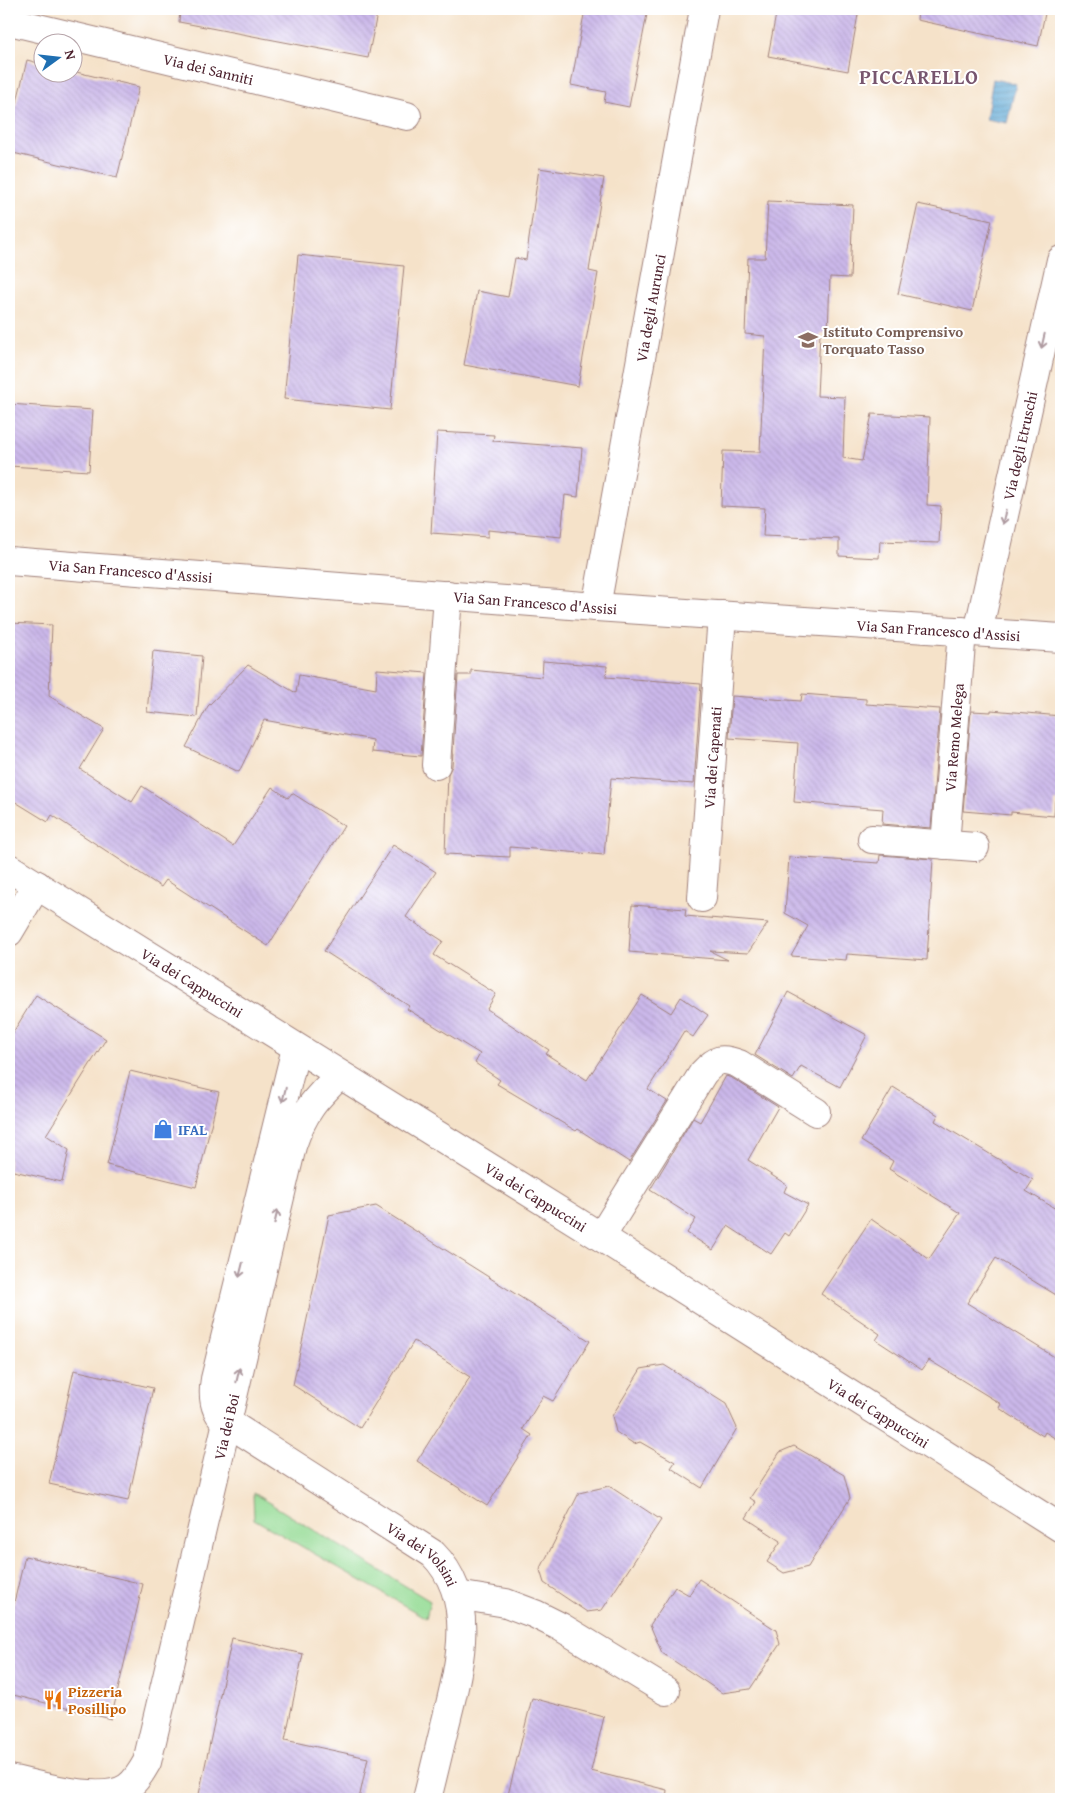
<svg xmlns="http://www.w3.org/2000/svg" width="1070" height="1808" font-family="'Gentium Book Plus',serif">
<style>
.grass{fill:#96dc96;stroke:#707e60}
.water{fill:url(#water-rules);stroke:#546480}
.building{fill:url(#building-back-hatch)}
.lines{fill:none;stroke-linecap:round;stroke-linejoin:round}
.minor-casing{stroke:#a0807a;stroke-width:30}
.minor{stroke:#fff;stroke-width:28}
.oneway{stroke:#ae9aa0}
.labels{text-anchor:middle;dominant-baseline:central;stroke-width:4;stroke-linejoin:round;paint-order:stroke}
.street-label{font-size:15px;fill:#4a1f2b;stroke:#fff}
.education-label{font-size:15px;font-weight:bold;fill:#785e54;stroke:#fff;text-anchor:start}
.shop-label{font-size:15px;font-weight:bold;fill:#366cbe;stroke:#fff;text-anchor:start}
.food-label{font-size:15px;font-weight:bold;fill:#c56008;stroke:#fff;text-anchor:start}
.district-label{font-size:20px;font-weight:bold;letter-spacing:1px;fill:#77556e;stroke:#fff}
</style>
<defs>
<pattern id="water-rules" width="6" height="5" patternUnits="userSpaceOnUse" patternTransform="scale(1.25)"><rect width="6" height="5" fill="#5ea9d6"/><path d="M0 2.5h6" fill="none" stroke="#5089ae"/></pattern>
<pattern id="building-back-hatch" width="6" height="6" patternUnits="userSpaceOnUse" patternTransform="scale(1.25)"><rect width="6" height="6" fill="#cbb8ea"/><path d="M-1 5l2 2M0 0l6 6M5-1l2 2" fill="none" stroke="#b09ec9"/></pattern>
</defs>
<rect width="100%" height="100%" fill="#fff"/>
<filter id="ink" filterUnits="userSpaceOnUse"><feTurbulence type="fractalNoise" baseFrequency=".02" numOctaves="2"/><feDisplacementMap in="SourceGraphic" scale="10" xChannelSelector="R" yChannelSelector="G"/><feConvolveMatrix kernelMatrix="1 2 1 2 8 2 1 2 1" color-interpolation-filters="sRGB"/></filter>
<filter id="wash" filterUnits="userSpaceOnUse"><feTurbulence type="fractalNoise" baseFrequency=".0096" numOctaves="4" result="noise"/><feDisplacementMap in="SourceGraphic" scale="20" xChannelSelector="R" yChannelSelector="G"/><feGaussianBlur stdDeviation="1.12" result="paint"/><feColorMatrix in="noise" values="0 0 0 0 0 0 0 0 0 0 0 0 0 0 0 0 0 1.4 0 .05"/><feComposite in="paint" operator="in"/></filter>
<g filter="url(#wash)">
<rect width="100%" height="100%" fill="#f5e2c9"/>
<path class="grass" d="M253,1493L430,1601L426,1618L254,1519Z"/>
<path class="water" d="M993,79L1016,84L1007,123L986,119Z"/>
<g id="blocks">
<path class="building" d="M180,9H378L368,58L179,22Z
M585,9H648L629,107L604,102L606,92L571,85Z
M777,9H859L848,71L768,56Z
M918,9H1046L1038,46L917,20Z
M27,60L42,64V72L72,71L139,87L117,178L9,152V135Z
M539,168L604,178L589,271L598,273L578,386L464,365L477,291L508,297L515,258L526,260Z
M768,201L853,205L850,278L830,277L828,333H820L817,396L845,397L843,458L862,461L872,414L930,417L927,505L941,506L939,543L880,541L879,558L839,556V539L763,536L765,508L721,506L723,451L760,452L765,336L745,334L748,258H765Z
M918,204L992,220L972,311L898,294Z
M298,255L404,266L390,410L284,399Z
M9,404L93,410L89,471L9,466Z
M437,432L494,435L493,441L582,448L578,497L565,495L561,537L488,530V537L431,533Z
M9,623L52,625L49,696L104,729L80,769L132,802L142,786L233,846L272,787L288,798L292,793L344,826L268,946L166,880L161,887L52,815L48,822L9,798Z
M153,651L202,656L197,717L147,712Z
M543,661L607,666L606,677L701,684L694,784L611,778L604,855L510,847V857L445,854L448,774L452,766L458,675H471V670L542,677Z
M248,665L296,693L299,675L376,689L377,669L427,673L421,756L372,752L373,740L264,720L239,772L186,747L208,706Z
M802,694L866,699V704L940,709L931,828L882,824L883,809L794,802L798,743L729,738L732,696L801,701Z
M991,710L1061,716V802L1055,801L1054,816L1011,812V815L963,811L971,711L991,712Z
M393,845L436,872L406,917L443,941L434,955L496,994L487,1009L549,1050L546,1054L587,1080L642,995L671,1013L681,997L708,1015L693,1037L684,1031L648,1089L667,1101L629,1162L578,1129L576,1131L497,1084L500,1080L475,1063L480,1054L407,1009L409,1006L324,951Z
M880,855L933,859L927,960L847,954L846,960L791,956L808,926L785,913L789,857L879,863Z
M632,905L686,909L685,916L768,923L748,953L710,951L728,960L629,952Z
M788,992L867,1035L840,1087L801,1066L793,1079L755,1055Z
M36,995L106,1039L46,1135L69,1150L62,1182L9,1170V1039Z
M130,1071L219,1092L196,1187L107,1165Z
M726,1076L732,1078L778,1107L748,1160L787,1185L784,1192L808,1205L789,1236L785,1233L771,1254L728,1226L713,1250L687,1233L696,1219L650,1190L693,1118L700,1122Z
M893,1087L938,1115L935,1121L1033,1180L1026,1191L1061,1212V1298L996,1258L967,1303L1061,1361V1442L1045,1432L1043,1436L999,1408L1001,1404L929,1360L922,1370L876,1340L880,1334L821,1294L871,1219L929,1259L960,1213L889,1169L893,1161L861,1141Z
M376,1206L590,1341L553,1401L543,1396L523,1429L532,1435L487,1506L417,1461L470,1377L414,1341L360,1428L293,1385L329,1215Z
M664,1365L726,1404L737,1428L702,1488L671,1468L675,1462L640,1442L634,1444L616,1432L612,1416L641,1369Z
M74,1370L153,1388L128,1501L49,1484Z
M794,1446L844,1475L850,1498L808,1567L784,1573L767,1562L781,1541L746,1518L756,1502L750,1498L780,1452Z
M609,1486L661,1520L602,1610L587,1612L544,1583L540,1570L579,1493Z
M25,1556L143,1584L111,1719L9,1694V1624Z
M699,1579L776,1630L780,1644L750,1689L722,1693L662,1653L650,1625L675,1587L689,1595Z
M232,1638L303,1654L285,1740L368,1758L359,1799H198Z
M532,1698L604,1717L591,1771L667,1790L666,1799H507Z"/>
</g>
</g>
<g filter="url(#ink)">
<use href="#blocks" fill-opacity="0" stroke="#a0807a" stroke-width="1"/>
<g class="lines">
<defs>
<g id="minor">
<path id="s1" d="M9,21L407,116"/>
<path id="s2" d="M9,561L596,607L1061,638"/>
<path id="s3" d="M596,607L704,9"/>
<path id="s4" d="M978,632L1061,260"/>
<path d="M436,765L448,595"/>
<path d="M872,839L975,847"/>
<path id="s5" d="M945,845L962,631"/>
<path id="s6" d="M9,868L601,1237L1061,1528"/>
<path id="s7" d="M702,898L722,615"/>
<path d="M9,932L37,885"/>
<path id="s8" d="M296,1048L215,1379C212,1396 213,1411 227,1422L433,1554C477,1598 460,1664 447,1717C440,1745 434,1772 427,1799"/>
<path d="M601,1237L703,1073C716,1059 721,1057 739,1064L816,1112"/>
<path d="M457,1595L506,1603L535,1614L561,1627L666,1691"/>
<path id="s9" d="M9,1779C39,1785 102,1805 128,1787C136,1781 142,1771 147,1762L292,1146C303,1112 315,1099 340,1075"/>
</g>
</defs>
<use href="#minor" class="minor-casing"/>
<use href="#minor" class="minor"/>
</g>
<defs><path id="oneway-shaft" d="M-6 0H5M1.5-3L5.5 0L1.5 3" fill="none" stroke-width="1.6" stroke-linecap="round" stroke-linejoin="round" transform="scale(1.25)"/></defs>
<g class="oneway">
<use href="#oneway-shaft" transform="translate(1043 341) rotate(103)"/>
<use href="#oneway-shaft" transform="translate(1004 517) rotate(103)"/>
<use href="#oneway-shaft" transform="translate(284 1095) rotate(104)"/>
<use href="#oneway-shaft" transform="translate(276 1217) rotate(-77)"/>
<use href="#oneway-shaft" transform="translate(241 1270) rotate(104)"/>
<use href="#oneway-shaft" transform="translate(238 1375) rotate(-77)"/>
</g>
</g>
<defs>
<symbol id="school-bare" viewBox="-9 -9 18 18"><path d="M0-5L7-2L0 1L-7-2ZM-4 1L0 2.5L4 1V4Q0 6-4 4Z" fill="#8d6e63" stroke="#fff" stroke-width="2.5" paint-order="stroke"/></symbol>
<symbol id="shop-bare" viewBox="-9 -9 18 18"><path d="M-5-2.5h2.3a2.7 3.5 0 0 1 5.4 0H5L5.5 6h-11ZM-1.5-2.5h3a1.5 2.3 0 0 0-3 0Z" fill="#3f7fe0" stroke="#fff" stroke-width="2.5" paint-order="stroke"/></symbol>
<symbol id="restaurant-bare" viewBox="-9 -9 18 18"><path d="M-5-6h1v4h1v-4h1v4h1v-4h1v5L-1.5 .5V6h-2V.5L-5-1ZM5-6V6H3V1.5H1.5Q1.5-4 5-6Z" fill="#e8710a" stroke="#fff" stroke-width="2.5" paint-order="stroke"/></symbol>
</defs>
<g fill-rule="evenodd">
<use href="#school-bare" x="794" y="326" width="28" height="28"/>
<use href="#shop-bare" x="149" y="1115" width="28" height="28"/>
<use href="#restaurant-bare" x="39" y="1686" width="28" height="28"/>
</g>
<g class="labels">
<g class="street-label">
<text stroke="none"><textPath href="#s1" startOffset="205">Via dei Sanniti</textPath></text>
<text stroke="none"><textPath href="#s3" startOffset="304">Via degli Aurunci</textPath></text>
<text stroke="none"><textPath href="#s4" startOffset="191">Via degli Etruschi</textPath></text>
<text stroke="none"><textPath href="#s2" startOffset="122">Via San Francesco d'Assisi</textPath></text>
<text stroke="none"><textPath href="#s2" startOffset="528">Via San Francesco d'Assisi</textPath></text>
<text stroke="none"><textPath href="#s2" startOffset="932">Via San Francesco d'Assisi</textPath></text>
<text stroke="none"><textPath href="#s5" startOffset="108">Via Remo Melega</textPath></text>
<text stroke="none"><textPath href="#s7" startOffset="141">Via dei Capenati</textPath></text>
<text stroke="none"><textPath href="#s6" startOffset="216">Via dei Cappuccini</textPath></text>
<text stroke="none"><textPath href="#s6" startOffset="621">Via dei Cappuccini</textPath></text>
<text stroke="none"><textPath href="#s6" startOffset="1026">Via dei Cappuccini</textPath></text>
<text stroke="none"><textPath href="#s9" startOffset="498">Via dei Boi</textPath></text>
<text stroke="none"><textPath href="#s8" startOffset="625">Via dei Volsini</textPath></text>
</g>
<g class="education-label">
<text x="823" y="331">Istituto Comprensivo<tspan x="823" dy="17">Torquato Tasso</tspan></text>
</g>
<g class="shop-label">
<text x="178" y="1129">IFAL</text>
</g>
<g class="food-label">
<text x="68" y="1691">Pizzeria<tspan x="68" dy="17">Posillipo</tspan></text>
</g>
<g class="district-label">
<text x="919" y="76">PICCARELLO</text>
</g>
</g>
<rect width="1070" height="1808" fill="none" stroke="#fff" stroke-width="30"/>
<g transform="translate(58 58) rotate(75)"><circle r="24" fill="#ffffff" stroke="#b7a5aa"/>
<path d="M0-4L9 19L0 12L-9 19Z" fill="#1f6fb2"/>
<text y="-8" font-size="14" font-weight="bold" text-anchor="middle" fill="#4a1f2b">N</text>
</g>
</svg>
